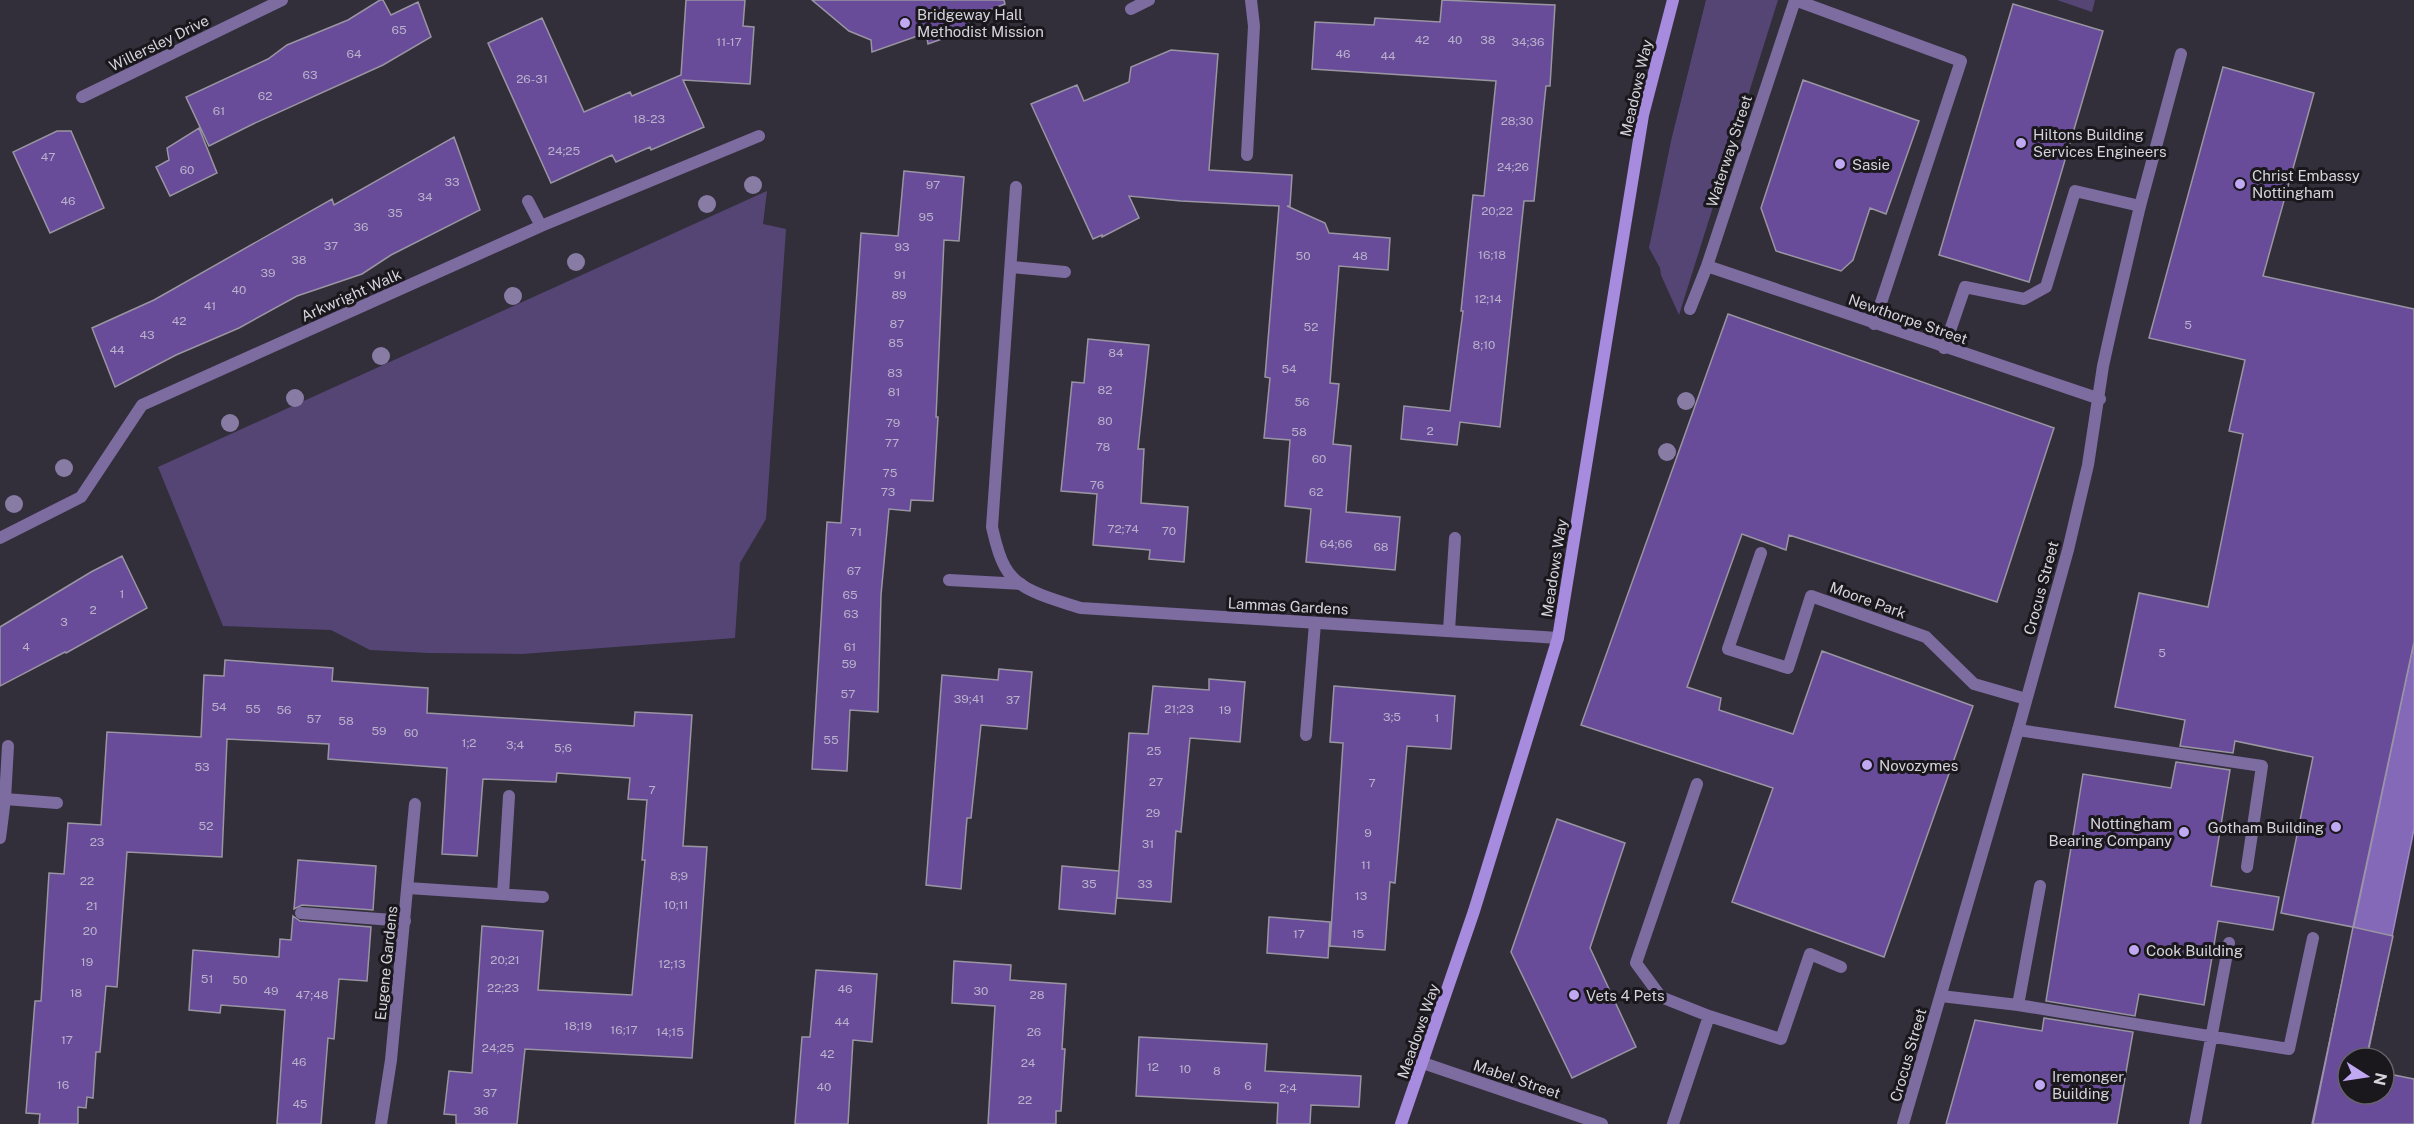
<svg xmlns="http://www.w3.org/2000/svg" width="2414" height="1124" font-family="'Public Sans',sans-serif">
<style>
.green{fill:#554575}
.water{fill:#8569b9;stroke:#9d89c3;stroke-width:1.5}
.building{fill:#684c99;stroke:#9995a2;stroke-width:1.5}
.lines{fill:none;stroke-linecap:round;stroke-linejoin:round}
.lane{stroke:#7d6ca0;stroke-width:12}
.street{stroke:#7d6ca0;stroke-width:12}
.secondary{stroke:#a78bdf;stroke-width:12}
.tree{fill:#887ca5}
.poi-dot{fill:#c0a8f3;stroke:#1a181d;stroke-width:2}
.labels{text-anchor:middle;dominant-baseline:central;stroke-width:6;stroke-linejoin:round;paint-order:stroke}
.number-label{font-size:12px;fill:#bab2ca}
.poi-label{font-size:15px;fill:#d6d4db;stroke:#1a181d;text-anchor:start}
.street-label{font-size:15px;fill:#d6d4db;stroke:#1a181d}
</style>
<rect width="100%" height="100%" fill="#322f3a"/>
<path class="green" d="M1706,0H1778L1679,315L1661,275L1660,268L1649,248L1671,141Z
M2057,0H2095L2092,12Z
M767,191L763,224L786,229L766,519L740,563L735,638L522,654L429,653L370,650L331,630L223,626L158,467Z"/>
<path class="water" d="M2414,642V829L2367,1058H2348V1094L2354,1124H2312Z"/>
<path class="building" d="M380,0H383L391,15L418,2L431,37L383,65L253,124L209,146L186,97L268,59L287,45L348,20Z
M686,0H745L743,26L754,27L750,84L683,80L704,127L651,150L650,147L616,162L612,155L551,183L488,43L542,18L584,112L630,92L632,96L681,75Z
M812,0H1004L1005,4L971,17L970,29L928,44L926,33L872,52L871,40L849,31Z
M1442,0L1555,5L1550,86H1546L1534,201H1524L1500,427L1460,422L1457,445L1401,439L1404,406L1450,411L1463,311H1461L1473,195L1484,196L1496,81L1312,69L1315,22L1374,25L1375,18L1440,22Z
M2013,4L2103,31L2029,282L1939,255Z
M1171,50L1218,54L1209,170L1292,175L1290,206H1287L1325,223L1329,233L1390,238L1388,270L1339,266L1330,383L1339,384L1333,444L1351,446L1346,512L1400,517L1395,570L1306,562L1311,509L1285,506L1290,440L1264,438L1270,378L1265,377L1279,206L1181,201L1129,196L1139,218L1102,237V235L1093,239L1031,104L1077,85L1084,101L1129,82L1131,67Z
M2223,67L2314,93L2263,276L2414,309V642L2353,927L2281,913L2313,757L2235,741L2233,753L2180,746L2185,720L2115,707L2139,593L2208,607L2243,434L2229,431L2245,360L2149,338Z
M1803,80L1919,121L1886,214L1870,208L1853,260L1841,271L1776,251L1761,208Z
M199,128L217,173L170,196L156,167L169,160L167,148Z
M57,131H71L104,208L50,233L13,152Z
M454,137L480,210L391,255L362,274L297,296L239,328L176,355L115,387L92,328L154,300L332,199L334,205Z
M904,171L964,177L959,241L944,240L936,417H938L933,501L911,500L910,511L889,509L881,595L878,712L850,710L847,771L812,769L827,522L841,523L861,233L898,236Z
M1728,314L2054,428L1997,602L1789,535L1786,550L1742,534L1687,687L1721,698L1719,710L1793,734L1822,651L1973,706L1884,957L1732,902L1773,788L1581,725Z
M1088,339L1149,345L1138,449H1144L1141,503L1188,507L1184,562L1149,559L1150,550L1093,545L1097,494L1061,491L1072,382L1084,383Z
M122,556L147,608L66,653L65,652L0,686V627L91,572Z
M225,660L333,668L332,681L428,688L427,713L634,726L635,712L692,715L683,846L707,847L692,1058L525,1049L517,1124H456V1115L444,1114L449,1071L472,1073L482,926L543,931L538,990L632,995L645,860H642L647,800L628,799L630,778L557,773L556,782L483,779L477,856L442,854L447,768L328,759L329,744L227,739L222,857L127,852L117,987L106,986L100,1052H96L93,1098L87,1097L86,1108L78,1107V1124H39L40,1114L26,1113L35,1001H41L49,873L64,874L68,823L101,825L107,732L201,737L204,675L224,676Z
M999,669L1032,672L1027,729L981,725L971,818H967L961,889L926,885L942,675L998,680Z
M1209,679L1245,682L1240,742L1190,738L1181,832L1176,831L1171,902L1117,898L1129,733L1148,734L1153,686L1209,690Z
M1334,686L1455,696L1451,749L1407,746L1395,883L1390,882L1385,950L1330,946L1343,743L1330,742Z
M2176,762L2230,770L2211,886L2279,897L2273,930L2218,921L2204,1005L2139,994L2135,1016L2046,1001L2083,774L2171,788Z
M1557,819L1625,843L1590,948L1636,1047L1572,1078L1511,952Z
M298,860L376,866L373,910L302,905L294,909Z
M1062,866L1119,871L1115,914L1059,909Z
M293,916L300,921L371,927L367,981L339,979L334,1039L328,1038L321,1124H277L285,1010L221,1005L220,1013L189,1010L193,950L279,957L280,939L291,940Z
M1269,917L1330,922L1328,958L1267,953Z
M2353,927L2393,936L2368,1050L2373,1051L2372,1058H2348V1094H2384V1073L2414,1079V1124H2313Z
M954,961L1011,965L1010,980L1066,984L1062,1049H1065L1061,1111H1056V1124H988L995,1006L952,1003Z
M816,970L877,974L872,1042L853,1040L848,1124H795L802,1037H810Z
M2044,1018L2133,1032L2117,1124H1946L1975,1020L2042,1031Z
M1139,1037L1267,1044L1265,1071L1361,1076L1359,1107L1311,1105L1310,1124H1277L1278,1103L1136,1096Z"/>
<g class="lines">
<path class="lane" d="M1795,0L1961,61L1874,324
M1944,348L1965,287L2024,299L2046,287L2075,191L2140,206
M1761,553L1728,649L1788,668L1811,596L1926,637L1974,684L2026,699
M949,580L1021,584
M1449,630L1455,538
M2018,730L2262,766L2247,867
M1306,735L1315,623
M1697,784L1636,963L1661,997L1709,1016L1781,1039L1810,954L1841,967
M408,888L543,897
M503,894L509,796
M301,913L405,921
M1941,996L2018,1005L2289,1049L2313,938
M2018,1005L2040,886
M1673,1124L1709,1016
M2195,1124L2229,943"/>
<path class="street" d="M1131,9L1149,0
M82,97L282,0
M1247,155L1254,26L1251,0
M1016,187L992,527C995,540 998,555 1005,567C1018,592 1056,600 1081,608L1558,638
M528,201L541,226
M1707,266L2100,399
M1012,267L1065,272
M1690,309L1707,266L1795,0
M0,538L81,497L142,405L541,226L759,136
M5,799L57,803
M0,838L5,799L8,746
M1423,1063L1602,1124
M381,1124L391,1060L415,804
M1903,1124L2018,730L2068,550L2088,465L2103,366L2113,321L2140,206L2181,54"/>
<path class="secondary" d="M1401,1124L1474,911L1558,638L1643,115L1673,0"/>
</g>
<g class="tree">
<circle cx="753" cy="185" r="9"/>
<circle cx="707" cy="204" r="9"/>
<circle cx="576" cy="262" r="9"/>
<circle cx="513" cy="296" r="9"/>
<circle cx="381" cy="356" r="9"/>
<circle cx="295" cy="398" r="9"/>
<circle cx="1686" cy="401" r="9"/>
<circle cx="230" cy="423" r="9"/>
<circle cx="1667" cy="452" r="9"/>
<circle cx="64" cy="468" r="9"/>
<circle cx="14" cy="504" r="9"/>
</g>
<g class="poi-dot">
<circle cx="905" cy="23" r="6"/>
<circle cx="2021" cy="143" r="6"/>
<circle cx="1840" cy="164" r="6"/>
<circle cx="2240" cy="184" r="6"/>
<circle cx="1867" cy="765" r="6"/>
<circle cx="2336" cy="827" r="6"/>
<circle cx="2184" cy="832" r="6"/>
<circle cx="2134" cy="950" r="6"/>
<circle cx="1574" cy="995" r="6"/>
<circle cx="2040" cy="1085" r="6"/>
</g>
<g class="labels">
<g class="number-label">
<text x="399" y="30">65</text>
<text x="1422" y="40">42</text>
<text x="1455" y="40">40</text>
<text x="1488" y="40">38</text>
<text x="729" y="42">11-17</text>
<text x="1528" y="42">34;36</text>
<text x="354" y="54">64</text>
<text x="1343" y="54">46</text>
<text x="1388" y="56">44</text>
<text x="310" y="75">63</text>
<text x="532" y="79">26-31</text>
<text x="265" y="96">62</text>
<text x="219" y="111">61</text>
<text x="649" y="119">18-23</text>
<text x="1517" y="121">28;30</text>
<text x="564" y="151">24;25</text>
<text x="48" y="157">47</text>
<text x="1513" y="167">24;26</text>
<text x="187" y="170">60</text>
<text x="452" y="182">33</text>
<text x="933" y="185">97</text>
<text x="425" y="197">34</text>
<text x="68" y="201">46</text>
<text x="1497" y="211">20;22</text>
<text x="395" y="213">35</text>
<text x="926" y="217">95</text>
<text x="361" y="227">36</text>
<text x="331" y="246">37</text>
<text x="902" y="247">93</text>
<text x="1492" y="255">16;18</text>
<text x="1303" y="256">50</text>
<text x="1360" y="256">48</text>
<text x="299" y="260">38</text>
<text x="268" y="273">39</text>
<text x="900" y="275">91</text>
<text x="239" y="290">40</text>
<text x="899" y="295">89</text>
<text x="1488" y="299">12;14</text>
<text x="210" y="306">41</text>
<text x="179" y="321">42</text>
<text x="897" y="324">87</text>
<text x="2188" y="325">5</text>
<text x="1311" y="327">52</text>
<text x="147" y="335">43</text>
<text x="896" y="343">85</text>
<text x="1484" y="345">8;10</text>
<text x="117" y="350">44</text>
<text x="1116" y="353">84</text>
<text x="1289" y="369">54</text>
<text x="895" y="373">83</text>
<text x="1105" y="390">82</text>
<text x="894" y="392">81</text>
<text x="1302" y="402">56</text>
<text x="1105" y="421">80</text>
<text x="893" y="423">79</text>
<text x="1430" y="431">2</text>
<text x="1299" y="432">58</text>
<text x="892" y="443">77</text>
<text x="1103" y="447">78</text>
<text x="1319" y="459">60</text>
<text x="890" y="473">75</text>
<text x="1097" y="485">76</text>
<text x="888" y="492">73</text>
<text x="1316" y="492">62</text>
<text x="1123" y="529">72;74</text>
<text x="1169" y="531">70</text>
<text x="856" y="532">71</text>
<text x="1336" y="544">64;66</text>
<text x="1381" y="547">68</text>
<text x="854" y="571">67</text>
<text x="122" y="594">1</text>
<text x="850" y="595">65</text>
<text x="93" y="610">2</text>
<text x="851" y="614">63</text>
<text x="64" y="622">3</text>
<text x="26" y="647">4</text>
<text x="850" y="647">61</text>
<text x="2162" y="653">5</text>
<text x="849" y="664">59</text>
<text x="848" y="694">57</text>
<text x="969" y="699">39;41</text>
<text x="1013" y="700">37</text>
<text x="219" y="707">54</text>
<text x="253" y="709">55</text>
<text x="1179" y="709">21;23</text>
<text x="284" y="710">56</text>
<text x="1225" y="710">19</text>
<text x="1392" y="717">3;5</text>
<text x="1437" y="718">1</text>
<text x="314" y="719">57</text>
<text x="346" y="721">58</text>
<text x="379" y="731">59</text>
<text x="411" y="733">60</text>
<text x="831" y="740">55</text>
<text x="469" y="743">1;2</text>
<text x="515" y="745">3;4</text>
<text x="563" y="748">5;6</text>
<text x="1154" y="751">25</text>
<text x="202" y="767">53</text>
<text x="1156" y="782">27</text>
<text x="1372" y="783">7</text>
<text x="652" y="790">7</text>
<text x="1153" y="813">29</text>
<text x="206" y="826">52</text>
<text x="1368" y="833">9</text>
<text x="97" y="842">23</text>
<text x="1148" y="844">31</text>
<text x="1366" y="865">11</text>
<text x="679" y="876">8;9</text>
<text x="87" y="881">22</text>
<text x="1089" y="884">35</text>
<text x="1145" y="884">33</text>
<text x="1361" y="896">13</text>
<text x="676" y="905">10;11</text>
<text x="92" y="906">21</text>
<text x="90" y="931">20</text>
<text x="1299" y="934">17</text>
<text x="1358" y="934">15</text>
<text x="505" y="960">20;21</text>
<text x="87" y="962">19</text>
<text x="672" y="964">12;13</text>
<text x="207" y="979">51</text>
<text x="240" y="980">50</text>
<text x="503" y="988">22;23</text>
<text x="845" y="989">46</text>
<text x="271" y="991">49</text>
<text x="981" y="991">30</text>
<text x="76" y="993">18</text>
<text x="312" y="995">47;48</text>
<text x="1037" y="995">28</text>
<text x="842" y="1022">44</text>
<text x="578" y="1026">18;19</text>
<text x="624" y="1030">16;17</text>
<text x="670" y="1032">14;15</text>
<text x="1034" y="1032">26</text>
<text x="67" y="1040">17</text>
<text x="498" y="1048">24;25</text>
<text x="827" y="1054">42</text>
<text x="299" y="1062">46</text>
<text x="1028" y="1063">24</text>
<text x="1153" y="1067">12</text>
<text x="1185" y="1069">10</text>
<text x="1217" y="1071">8</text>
<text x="63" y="1085">16</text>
<text x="1248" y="1086">6</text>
<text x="824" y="1087">40</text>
<text x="1288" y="1088">2;4</text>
<text x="490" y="1093">37</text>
<text x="1025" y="1100">22</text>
<text x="300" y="1104">45</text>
<text x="481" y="1111">36</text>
</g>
<g class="poi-label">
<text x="917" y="14">Bridgeway Hall<tspan x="917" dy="17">Methodist Mission</tspan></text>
<text x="2033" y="134">Hiltons Building<tspan x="2033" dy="17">Services Engineers</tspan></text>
<text x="1852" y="164">Sasie</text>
<text x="2252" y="175">Christ Embassy<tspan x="2252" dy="17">Nottingham</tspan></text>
<text x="1879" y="765">Novozymes</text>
<text x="2172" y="823" text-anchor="end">Nottingham<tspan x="2172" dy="17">Bearing Company</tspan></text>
<text x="2324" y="827" text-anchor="end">Gotham Building</text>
<text x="2146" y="950">Cook Building</text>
<text x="1586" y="995">Vets 4 Pets</text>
<text x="2052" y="1076">Iremonger<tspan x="2052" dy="17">Building</tspan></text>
</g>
<g class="street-label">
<text transform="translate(159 43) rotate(-26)">Willersley Drive</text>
<text transform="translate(1636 88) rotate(-77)">Meadows Way</text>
<text transform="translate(1729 151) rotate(-72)">Waterway Street</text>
<text transform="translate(351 295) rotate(-24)">Arkwright Walk</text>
<text transform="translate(1908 319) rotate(19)">Newthorpe Street</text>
<text transform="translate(1554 568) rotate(-81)">Meadows Way</text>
<text transform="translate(2041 588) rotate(-75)">Crocus Street</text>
<text transform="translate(1868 600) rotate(20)">Moore Park</text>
<text transform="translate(1288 606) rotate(3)">Lammas Gardens</text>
<text transform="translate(386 963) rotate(-84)">Eugene Gardens</text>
<text transform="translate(1418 1031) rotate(-71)">Meadows Way</text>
<text transform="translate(1908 1055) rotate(-74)">Crocus Street</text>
<text transform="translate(1517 1079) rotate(19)">Mabel Street</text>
</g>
</g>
<g transform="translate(2366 1076) rotate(102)"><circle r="28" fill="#1a181d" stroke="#656369" stroke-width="1.5"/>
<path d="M0-4.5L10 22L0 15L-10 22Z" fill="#c0a8f3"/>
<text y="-9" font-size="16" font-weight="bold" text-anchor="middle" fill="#d6d4db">N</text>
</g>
</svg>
